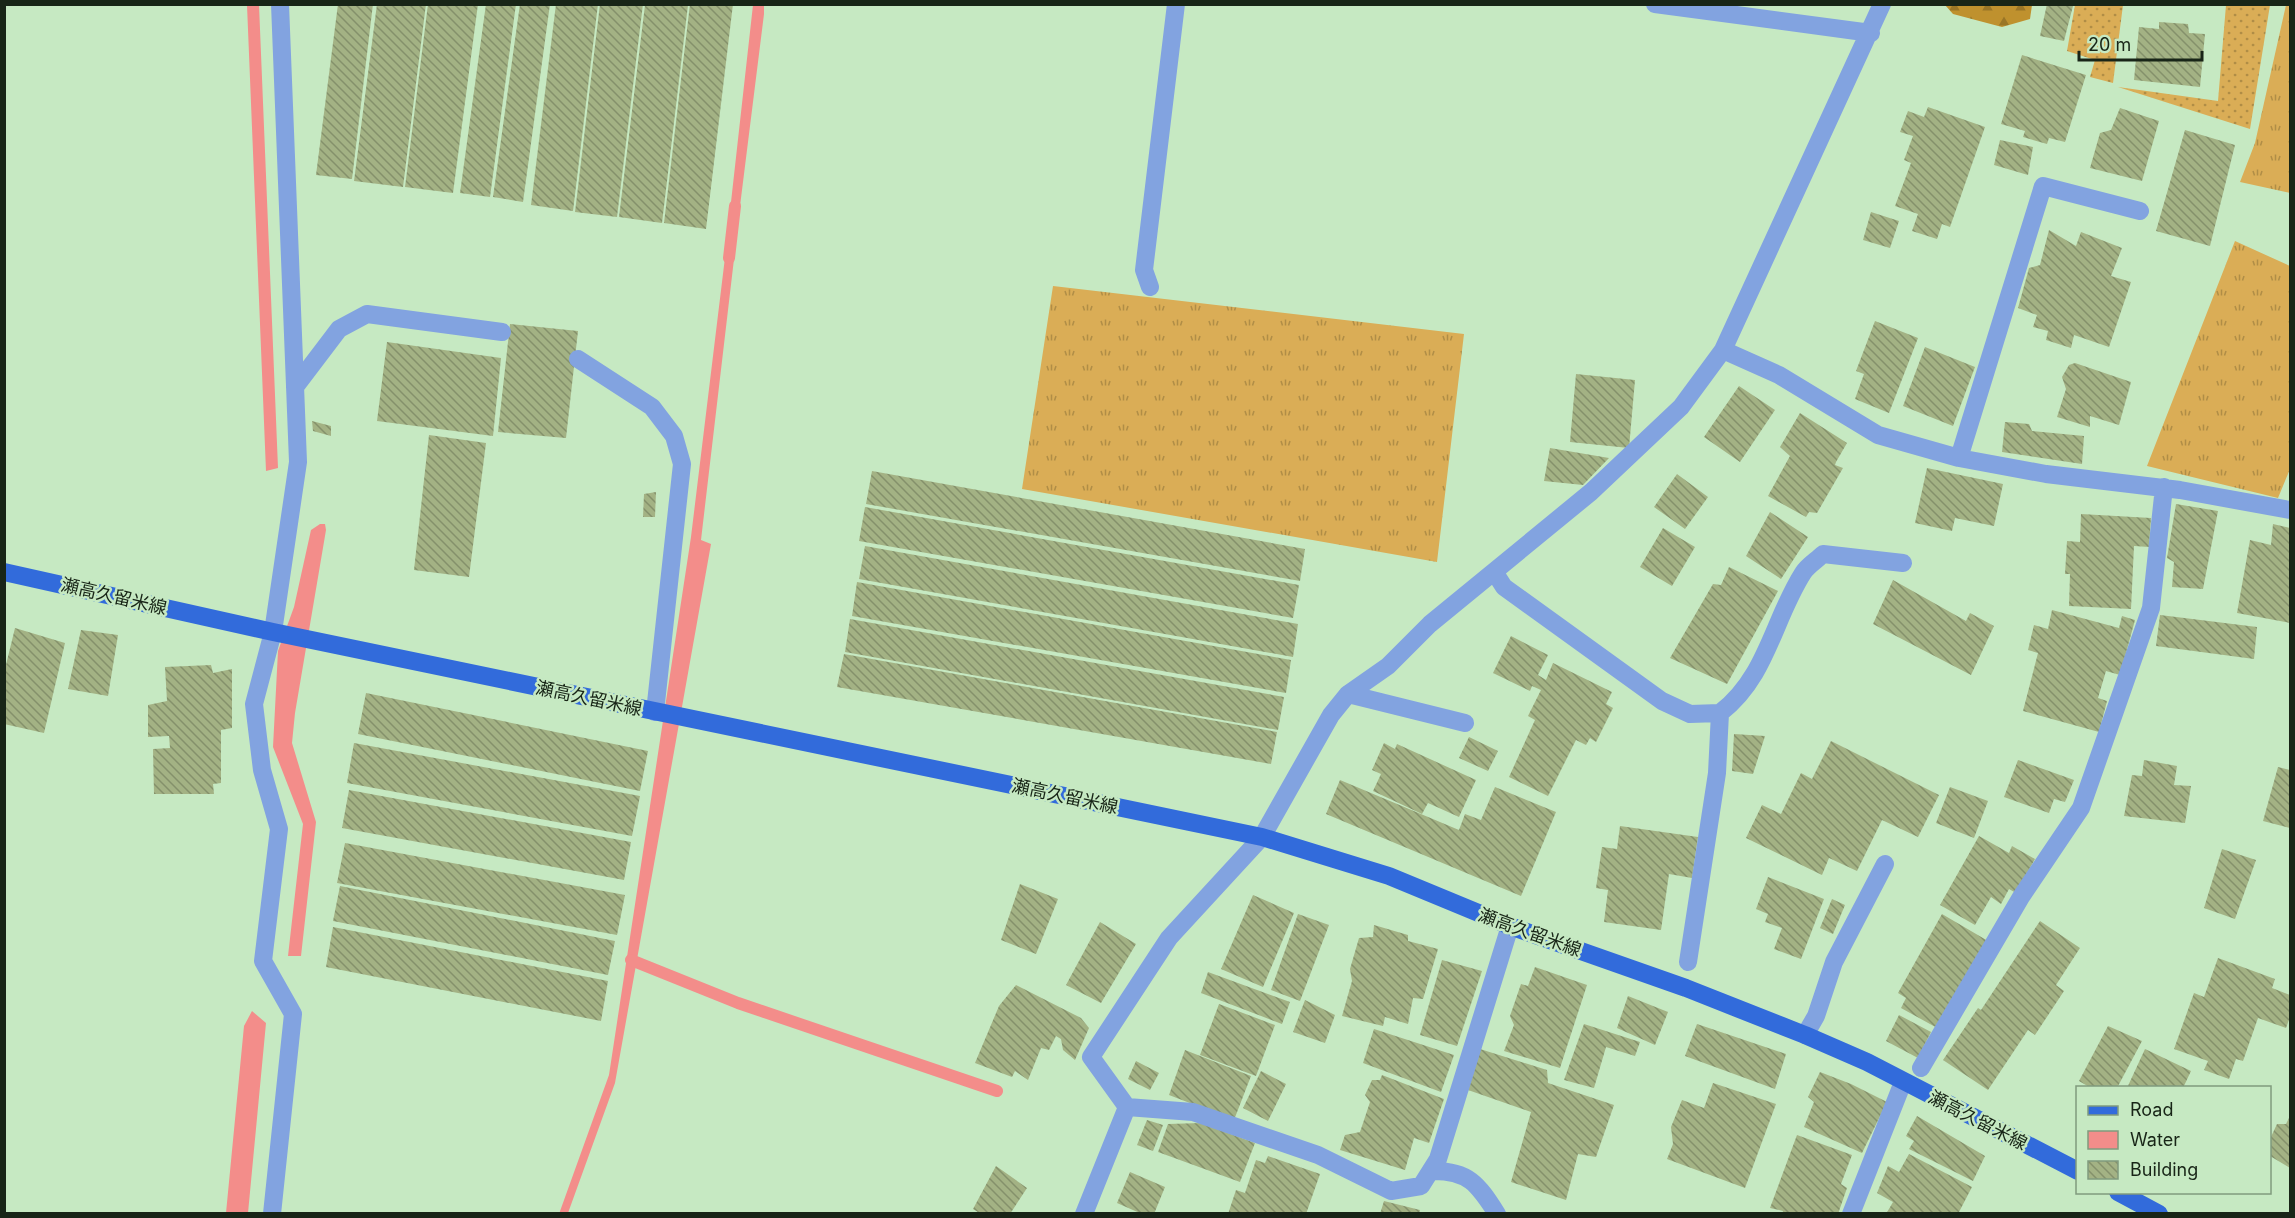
<svg xmlns="http://www.w3.org/2000/svg" width="2295" height="1218" font-family="Inter,'Noto Sans JP',sans-serif">
<style>
.grass{fill:url(#grass-tufts)}
.forest{fill:url(#forest-firs)}
.garden{fill:url(#garden-dots)}
.water{fill:#f38d8a}
.lines{fill:none;stroke-linecap:round;stroke-linejoin:round}
.stream{stroke:#f38d8a;stroke-width:12}
.building{fill:url(#building-back-hatch)}
.minor{stroke:#82a3e0;stroke-width:18}
.major{stroke:#326bdb;stroke-width:18}
.labels{text-anchor:middle;dominant-baseline:central;stroke-width:5;stroke-linejoin:round;paint-order:stroke}
.street-label{font-size:18px;fill:#182517;stroke:#c6e9c2}
</style>
<defs>
<pattern id="grass-tufts" width="24" height="20" patternUnits="userSpaceOnUse" patternTransform="scale(1.5)"><rect width="24" height="20" fill="#daad56"/><path d="M3 7l-1-3M5 7V3M7 7l1-3M15 17l-1-3M17 17v-4M19 17l1-3" fill="none" stroke="#b08d46"/></pattern>
<pattern id="forest-firs" width="22" height="20" patternUnits="userSpaceOnUse" patternTransform="scale(1.5)"><rect width="22" height="20" fill="#bf912e"/><path d="M5 1l3.5 6h-7zM16 11l3.5 6h-7z" fill="#9a7626"/></pattern>
<pattern id="garden-dots" width="8" height="8" patternUnits="userSpaceOnUse" patternTransform="scale(1.5)"><rect width="8" height="8" fill="#daad56"/><path d="M2 2h.1M6 6h.1" fill="none" stroke="#b08d46" stroke-width="1.8" stroke-linecap="round"/></pattern>
<pattern id="building-back-hatch" width="6" height="6" patternUnits="userSpaceOnUse" patternTransform="scale(1.5)"><rect width="6" height="6" fill="#a3b284"/><path d="M-1 5l2 2M0 0l6 6M5-1l2 2" fill="none" stroke="#84916b"/></pattern>
</defs>
<rect width="100%" height="100%" fill="#c6e9c2"/>
<path class="grass" d="M2286,5H2290V193L2240,182L2255,143Z
M2235,241L2290,266V469L2278,498L2147,466Z
M1053,286L1464,334L1437,562L1022,489Z"/>
<path class="forest" d="M1945,5H2032L2030,19L2002,27L1953,14Z"/>
<path class="garden" d="M2075,5H2123L2113,83L2090,77L2095,60L2067,51Z
M2226,5H2270L2250,129L2118,87L2218,101Z"/>
<path class="water" d="M247,5H259L278,468L266,471Z
M753,5H764V14L738,222L729,220Z
M727,241L736,242L701,540L711,544L615,1083L568,1213L559,1214L609,1075L691,537Z
M320,524H325L326,530L295,713L292,743L316,822L301,956H288L303,824L273,747L278,651L294,607L311,530Z
M252,1011L266,1023L248,1213H226L244,1026Z"/>
<g class="lines">
<path class="stream" d="M729,258L735,206
M631,960L738,1003L997,1091"/>
</g>
<path class="building" d="M338,4H373L352,179L316,175Z
M377,4H426L403,187L354,181Z
M428,4H478L453,193L405,187Z
M486,4H516L490,197L460,193Z
M520,4H550L523,202L493,197Z
M556,4H598L573,211L531,205Z
M600,4H643L617,217L575,212Z
M690,4H733L706,229L664,223Z
M2047,4L2073,6L2064,41L2040,36Z
M645,5H688L662,223L619,217Z
M2159,22L2188,24L2189,33L2205,34L2200,87L2134,80L2139,27L2159,29Z
M2022,55L2086,75L2065,142L2049,138L2047,144L2023,137L2025,131L2001,124Z
M1928,107L1985,127L1950,227L1942,224L1937,239L1912,231L1918,214L1895,206L1911,163L1904,160L1913,136L1900,132L1908,111L1924,117Z
M2120,108L2159,121L2142,181L2090,168L2100,133L2111,130Z
M2185,130L2235,145L2210,246L2156,231Z
M2000,140L2033,147L2028,175L1994,165Z
M1871,212L1899,221L1890,248L1863,240Z
M2049,230L2076,246L2081,232L2122,248L2111,276L2131,282L2109,347L2074,335L2071,348L2046,340L2048,331L2033,327L2037,315L2018,308L2029,268L2040,265Z
M1875,321L1918,338L1889,413L1855,399L1864,374L1856,371Z
M510,324L578,331L566,438L498,432Z
M387,342L501,358L493,436L377,421Z
M1925,347L1975,367L1953,426L1903,406Z
M2075,363L2131,382L2119,425L2090,416V427L2057,417L2066,389L2062,377L2069,365Z
M1576,374L1635,380L1629,448L1570,442Z
M1739,386L1775,410L1740,462L1704,437Z
M1800,413L1847,443L1836,462L1835,465L1843,468L1817,513L1809,512L1806,517L1768,496L1790,456L1780,447Z
M312,421L331,426V436L313,431Z
M2005,422L2029,424L2032,431L2084,436L2082,464L2002,452Z
M429,435L486,443L469,577L414,570Z
M1550,448L1609,458L1583,485L1544,481Z
M1927,468L2003,484L1994,526L1955,518L1952,531L1915,523Z
M872,471L1305,549L1300,581L866,504Z
M1677,474L1708,497L1685,529L1654,507Z
M656,492L655,517H643L644,494Z
M2176,504L2218,511L2203,589L2172,587L2174,562L2167,558Z
M865,507L1299,585L1293,618L859,541Z
M1770,512L1808,537L1781,579L1746,556Z
M2081,514L2151,518L2149,547L2134,546L2131,609L2069,606L2070,574H2065L2067,541L2080,542Z
M2273,524L2290,528V623L2237,613L2250,540L2271,545Z
M1663,528L1695,547L1672,586L1640,567Z
M865,546L1298,624L1293,657L859,579Z
M1729,567L1778,591L1727,684L1670,658L1713,584L1721,585Z
M1893,580L1966,621L1970,613L1994,626L1971,675L1873,624Z
M857,582L1291,660L1286,693L852,616Z
M2052,610L2119,628L2122,616L2135,620L2120,675L2106,671L2098,698L2107,701L2099,732L2023,711L2038,653L2028,650L2034,625L2048,629Z
M2160,615L2257,627L2254,659L2156,646Z
M850,619L1284,697L1278,730L845,652Z
M15,628L65,643L44,733L4,724V673Z
M81,630L118,635L108,696L68,689Z
M1511,636L1548,655L1538,675L1546,680L1553,663L1612,692L1606,704L1613,708L1596,742L1590,738L1586,745L1576,740L1548,796L1509,777L1535,720L1528,716L1541,690L1532,686L1530,691L1493,673Z
M844,654L1277,732L1271,764L837,687Z
M211,665L213,673L232,669V728L221,730V783L213,784L214,794H154L153,749L170,748L169,736L148,737V705L167,701L165,667Z
M366,693L648,751L640,791L358,734Z
M1734,734L1765,736L1753,774L1732,771Z
M1469,737L1498,751L1488,771L1459,758Z
M1831,741L1939,795L1918,837L1882,820L1857,871L1829,858L1822,875L1746,838L1762,805L1781,814L1801,773L1812,779Z
M354,743L640,796L632,836L347,783Z
M1384,743L1395,749L1397,744L1476,780L1459,817L1428,803L1422,814L1373,791L1381,774L1372,770Z
M2018,760L2074,780L2065,802L2054,799L2049,813L2004,797Z
M2144,760L2177,766L2174,785L2191,786L2185,823L2124,816L2132,775L2142,776Z
M2278,767L2290,770V828L2263,821Z
M1340,780L1459,830L1465,814L1481,820L1495,787L1556,812L1521,896L1326,814Z
M1950,787L1988,801L1974,838L1936,823Z
M349,790L631,842L624,880L342,828Z
M1620,826L1698,837L1692,878L1669,874L1661,930L1604,922L1608,890L1596,888L1602,847L1617,849Z
M1979,836L2009,853L2012,846L2035,859L2016,893L2009,889L2001,904L1991,897L1975,925L1940,905Z
M345,843L625,895L617,935L337,883Z
M2222,849L2256,860L2235,919L2204,908Z
M1768,877L1824,899L1801,959L1774,949L1782,928L1765,922L1768,914L1756,909Z
M1020,884L1058,899L1036,954L1001,940Z
M340,886L615,941L608,975L333,921Z
M1253,895L1294,913L1263,987L1221,969Z
M1832,899L1845,905L1833,934L1820,928Z
M1298,914L1329,925L1300,1001L1271,990Z
M1942,914L1988,941L1939,1029L1901,1008L1906,998L1898,993Z
M2040,921L2080,948L2056,985L2064,991L2035,1035L2028,1030L1988,1090L1943,1060L1978,1008L1981,1010Z
M1100,922L1136,944L1101,1003L1066,985Z
M1374,925L1408,935V941L1438,949L1423,999L1413,998L1408,1024L1385,1017L1383,1026L1342,1016L1352,981L1350,969L1359,938L1373,937Z
M333,927L608,981L601,1021L326,967Z
M2218,958L2275,979L2272,988L2290,995V1017L2286,1028L2258,1018L2243,1061L2236,1059L2229,1079L2204,1070L2208,1061L2174,1049L2194,993L2204,997Z
M1442,960L1482,971L1457,1046L1420,1035Z
M1535,967L1587,985L1560,1068L1504,1051L1514,1025L1510,1016L1521,984L1528,986Z
M1208,972L1290,1002L1282,1024L1201,993Z
M1016,985L1081,1018L1089,1028L1075,1060L1063,1050L1061,1039L1056,1036L1049,1050L1041,1048L1028,1080L1015,1071L1012,1077L975,1063L999,1006Z
M1628,996L1668,1012L1655,1045L1617,1028Z
M1305,1000L1335,1015L1325,1043L1293,1032Z
M1219,1004L1275,1025L1256,1076L1200,1055Z
M1899,1015L1931,1032L1918,1058L1886,1041Z
M1584,1024L1640,1042L1635,1056L1606,1047L1594,1088L1564,1080Z
M1697,1024L1786,1054L1775,1089L1685,1056Z
M2108,1026L2142,1041L2117,1088H2091L2079,1081Z
M1374,1029L1454,1055L1441,1092L1363,1063Z
M1480,1049L1547,1070L1548,1083L1614,1105L1596,1157L1578,1154L1566,1200L1511,1182L1531,1112L1468,1090Z
M2145,1049L2191,1071L2183,1088H2127Z
M1185,1050L1251,1076L1234,1120L1169,1095Z
M1136,1061L1159,1073L1150,1090L1128,1079Z
M1261,1071L1286,1084L1268,1121L1243,1108Z
M1820,1072L1851,1084L1887,1102L1862,1153L1804,1127L1814,1102L1808,1097Z
M1382,1075L1444,1099L1429,1143L1414,1138L1405,1170L1340,1150L1345,1135L1360,1132L1370,1102L1365,1095L1372,1080H1380Z
M1713,1083L1776,1104L1745,1188L1667,1159L1673,1144L1671,1127L1682,1100L1704,1108Z
M1917,1116L1985,1156L1973,1181L1909,1149L1914,1141L1906,1136Z
M2290,1116V1168L2270,1156V1139L2277,1124H2286Z
M1147,1120L1163,1125L1153,1151L1137,1145Z
M1201,1123L1255,1143L1240,1182L1158,1152L1168,1124Z
M1797,1135L1852,1155L1841,1184L1847,1188L1838,1214H1782L1783,1211L1770,1208Z
M1909,1154L1972,1187L1958,1214H1886L1893,1202L1877,1193L1888,1166L1899,1172Z
M1268,1156L1320,1174L1306,1214H1228L1236,1190L1245,1193L1256,1160L1265,1163Z
M996,1166L1027,1188L1010,1214H981L973,1209Z
M1130,1172L1165,1187L1154,1214H1142L1117,1203Z
M1384,1201L1420,1210L1419,1214H1380Z"/>
<g class="lines">
<path class="minor" d="M1655,4L1871,33
M1150,287L1144,270L1176,4
M1723,350L1779,375L1878,435L1959,458L2046,474L2180,490L2290,510
M578,359L652,407L674,436L682,464L655,712
M295,387L339,329L367,314L502,332
M1959,458L2043,186L2140,211
M1495,573L1504,587L1662,701L1690,714L1720,713L1717,773L1688,962
M1348,694L1465,723
M1720,713C1767,677 1773,620 1803,573C1807,566 1817,560 1823,554L1903,563
M1805,1035L1816,1016L1834,962L1885,864
M1921,1068L2021,897L2081,808L2151,608L2164,487
M1127,1107L1193,1112L1318,1155L1391,1191L1421,1186L1438,1159L1510,926
M1431,1171C1468,1170 1478,1184 1497,1214
M272,1214L293,1014L263,961L279,829L262,770L254,704L273,632L298,462L280,4
M1084,1214L1127,1107L1091,1057L1169,938L1262,837L1331,715L1348,694L1388,666L1430,624L1591,492L1681,407L1723,350L1882,4
M1851,1214L1903,1082"/>
<path class="major" d="M4,572L273,632L1262,837L1389,876L1510,926L1686,988L1805,1035L1867,1062L2078,1171
M2118,1192L2159,1214"/>
</g>
<g class="labels">
<g class="street-label">
<text transform="translate(114 596) rotate(13)">瀬高久留米線</text>
<text transform="translate(589 698) rotate(12)">瀬高久留米線</text>
<text transform="translate(1065 796) rotate(12)">瀬高久留米線</text>
<text transform="translate(1530 932) rotate(20)">瀬高久留米線</text>
<text transform="translate(1978 1120) rotate(27)">瀬高久留米線</text>
</g>
</g>
<rect width="2295" height="1218" fill="none" stroke="#182517" stroke-width="12"/>
<rect x="2076" y="1086" width="195" height="108" fill="#c6e9c2" stroke="#809b7e" stroke-width="1.5"/>
<rect x="2088" y="1106" width="30" height="9" fill="#326bdb" stroke="#809b7e" stroke-width="1.5"/>
<text x="2130" y="1116" font-size="18" fill="#182517">Road</text>
<rect x="2088" y="1131" width="30" height="18" fill="#f38d8a" stroke="#809b7e" stroke-width="1.5"/>
<text x="2130" y="1146" font-size="18" fill="#182517">Water</text>
<rect x="2088" y="1161" width="30" height="18" fill="url(#building-back-hatch)" stroke="#809b7e" stroke-width="1.5"/>
<text x="2130" y="1176" font-size="18" fill="#182517">Building</text>
<path d="M2079 51v9h123v-9" fill="none" stroke="#182517" stroke-width="3"/>
<text x="2088" y="51" font-size="18" fill="#182517" stroke="#c6e9c2" stroke-width="4.5" paint-order="stroke">20 m</text>
</svg>
